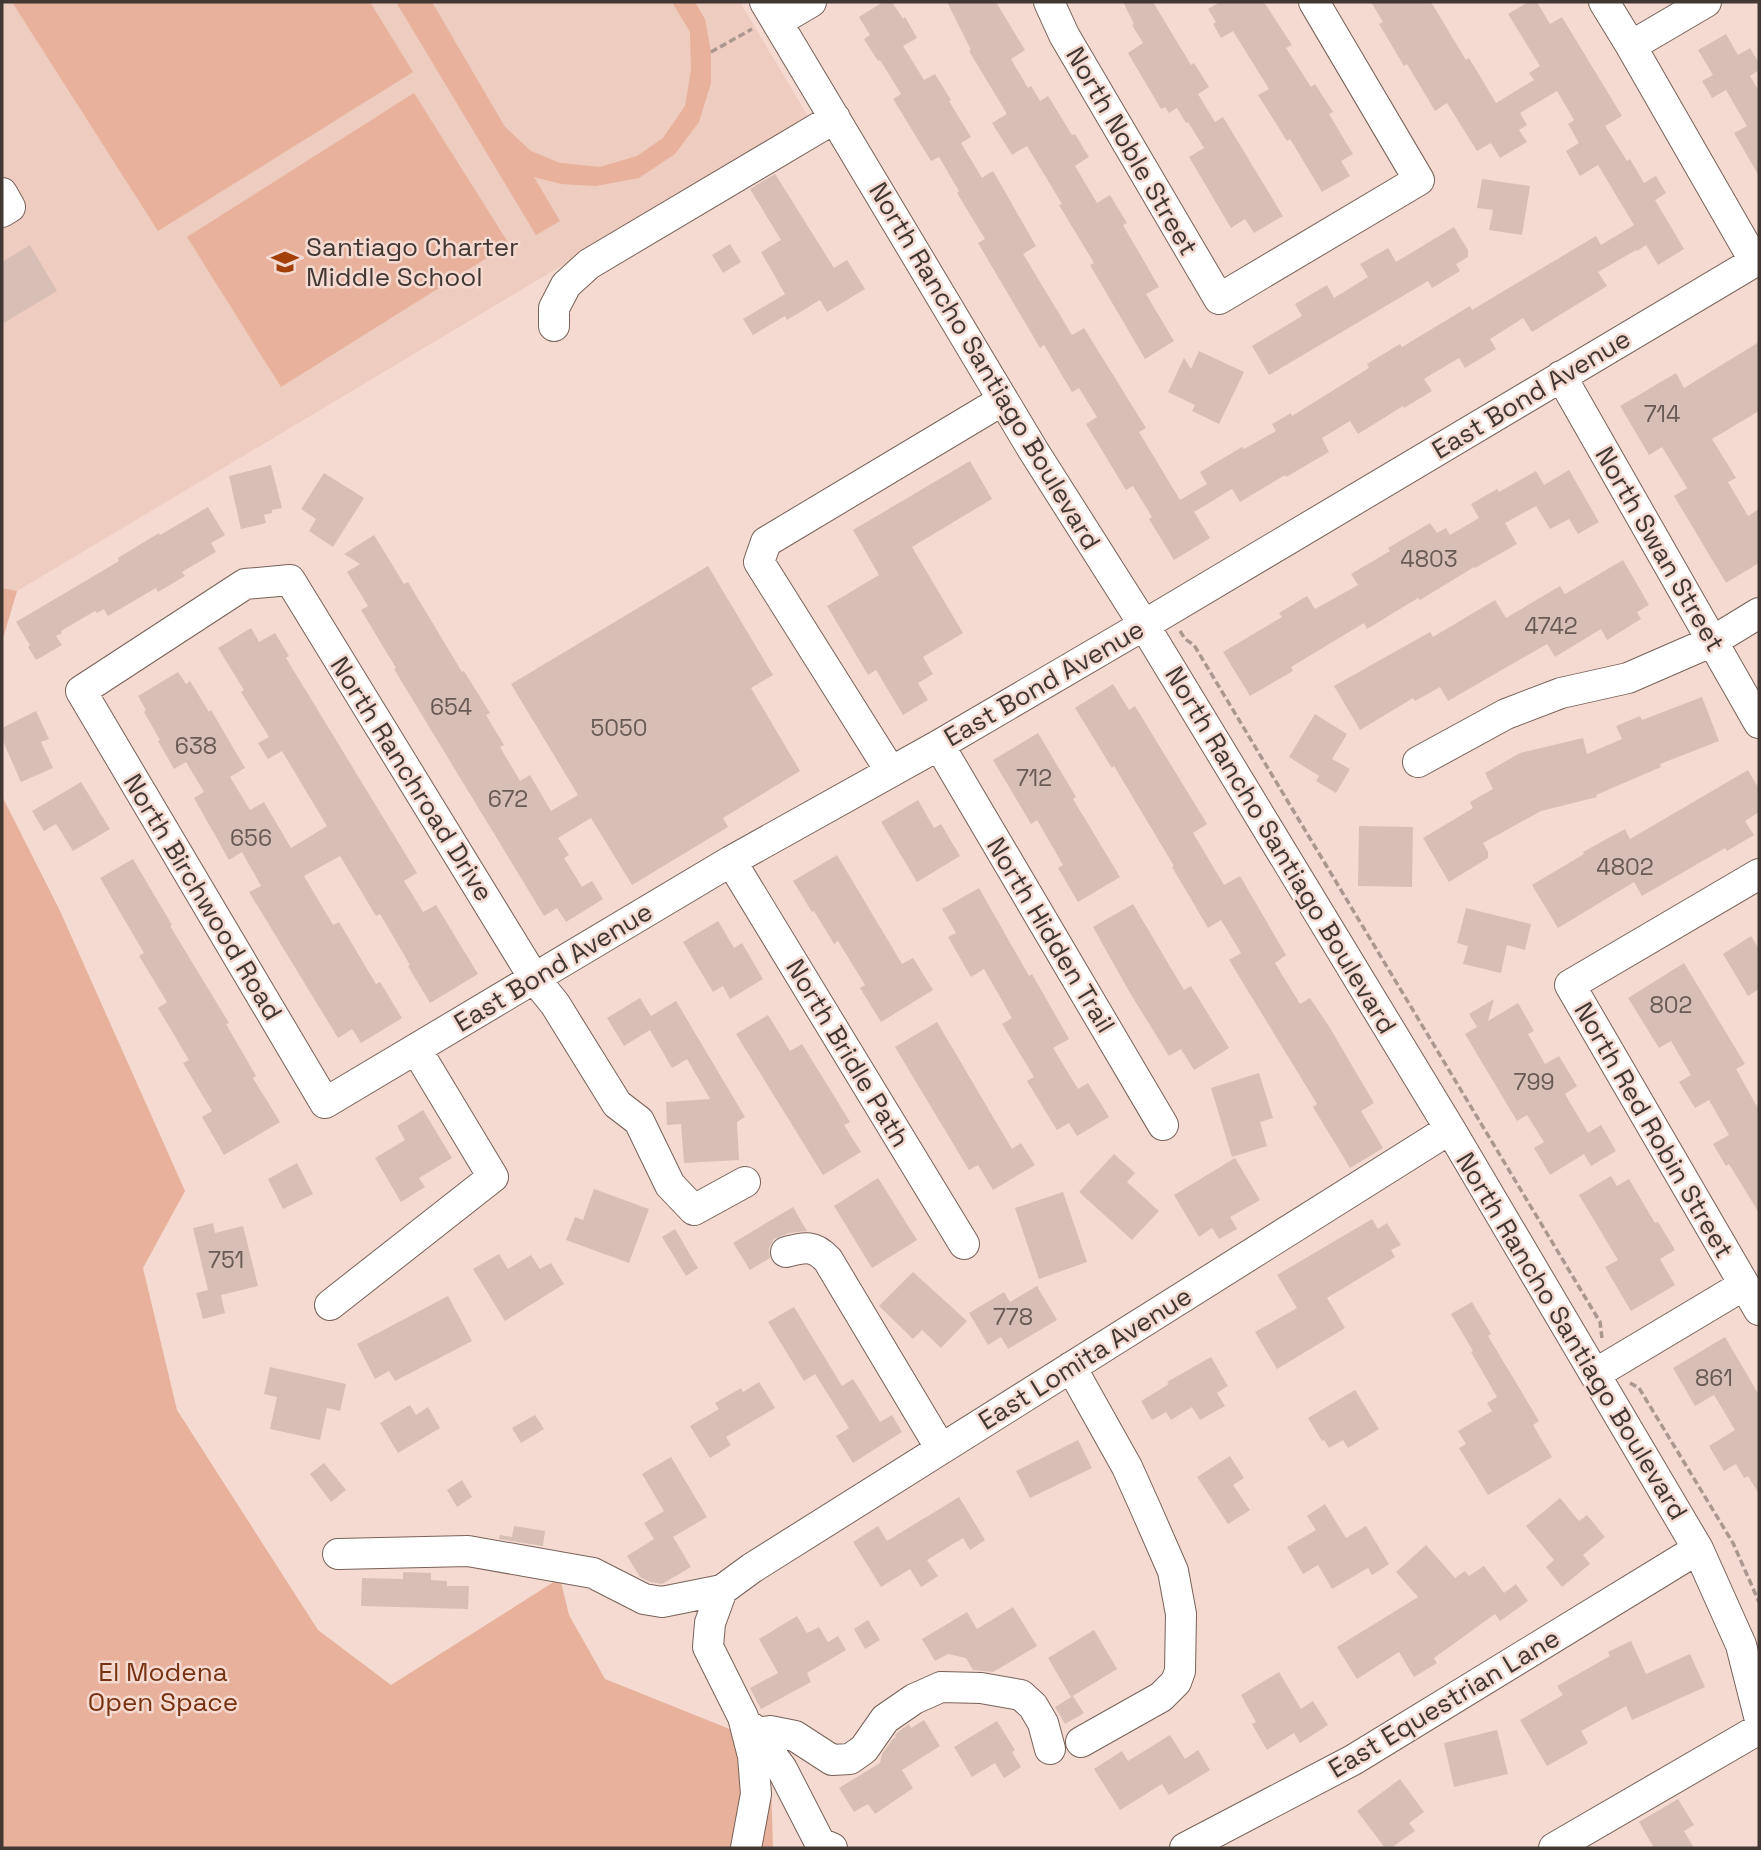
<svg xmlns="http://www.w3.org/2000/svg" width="1761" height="1850" font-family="'Space Grotesk',sans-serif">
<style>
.built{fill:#eeccbf}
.green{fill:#e7b19b}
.building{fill:#d8bfb5}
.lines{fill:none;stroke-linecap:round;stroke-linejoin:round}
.minor-casing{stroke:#786259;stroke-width:32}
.path{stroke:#aa978f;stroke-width:3.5;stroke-dasharray:7 3.5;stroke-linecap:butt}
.minor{stroke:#fff;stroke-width:30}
.labels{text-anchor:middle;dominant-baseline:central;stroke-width:5;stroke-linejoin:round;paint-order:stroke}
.number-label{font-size:23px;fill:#685a54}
.street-label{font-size:26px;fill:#423833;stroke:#f4dad0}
.poi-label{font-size:26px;fill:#423833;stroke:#f4dad0;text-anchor:start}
.park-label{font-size:26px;fill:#773211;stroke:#f4dad0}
</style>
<rect width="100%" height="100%" fill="#f4dad0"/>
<path class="built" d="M2,2H740L809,118L17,591L2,588Z"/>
<path class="green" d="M12,2H370L413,72L158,231Z
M396,2H432L505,127L531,151L560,163L600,167L637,156L663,138L685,106L691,70L690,32L672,2H695L705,19L711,52V83L699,122L675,154L639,178L596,186L561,184L534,177L560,221L536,235Z
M414,93L509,244L281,387L187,237Z
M2,588L17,591L2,642Z
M2,796L60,911L185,1191L143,1268L177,1410L318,1630L391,1685L560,1578L569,1615L605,1679L732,1730L771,1784L773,1848H2Z"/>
<path class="building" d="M883,2H892L903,19L905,17L917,38L903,46L924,80L935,74L951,100L949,101L971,137L961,143L982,178L993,171L1036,246L1023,254L1072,335L1084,328L1146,428L1139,432L1180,500L1207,484L1200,472L1242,447L1244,449L1276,431L1272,424L1291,413L1292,416L1369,368L1367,364L1400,344L1402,347L1470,306L1472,310L1596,236L1601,245L1634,225L1598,165L1580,176L1566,151L1579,143L1568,124L1574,120L1557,91L1520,113L1527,125L1519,130L1527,142L1500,158L1491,143L1477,151L1447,103L1435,111L1407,64L1404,66L1379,24L1383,22L1371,2H1431L1466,60L1469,58L1496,103L1534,80L1529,73L1540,66L1508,14L1528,2H1537L1550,24L1562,17L1622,116L1605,126L1627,161L1630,159L1644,183L1656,176L1666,193L1655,200L1684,249L1658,265L1646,245L1637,251L1636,250L1598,272L1607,286L1532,332L1523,318L1490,339L1496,349L1465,368L1459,358L1424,379L1432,391L1404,408L1403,406L1358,434L1350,421L1322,438L1329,452L1286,477L1285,475L1240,502L1232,489L1194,512L1210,538L1174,560L1149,519L1152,517L1133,486L1126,490L1086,424L1097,417L1079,388L1072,392L1044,345L1040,348L978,243L985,239L957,193L959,191L939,157L931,161L893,99L901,94L880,60L878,61L864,39L870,35L859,17Z
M947,2H996L1025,50L1011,59L1028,88L1031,86L1040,101L1048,96L1072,135L1075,134L1089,157L1075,166L1097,203L1110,195L1127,223L1123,225L1159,287L1146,294L1174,341L1145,359L1090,265L1094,263L1059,205L1062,204L1027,146L1012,155L992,123L1007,114L969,51L971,50Z
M1123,2H1153L1191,65L1194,63L1209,87L1198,94L1215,122L1223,117L1283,216L1254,233L1245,219L1231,228L1189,157L1204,148L1188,122L1186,123L1177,108L1169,113L1165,107L1161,109L1128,53L1143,43L1132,25L1134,24Z
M1220,2H1264L1292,45L1286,48L1311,87L1315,84L1333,112L1329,114L1353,154L1341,161L1350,176L1322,192L1290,139L1287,141L1258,95L1269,89L1233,31L1221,38L1213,24L1216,22L1208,9Z
M1726,34L1738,55L1750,48L1759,63V70L1750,76L1759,91V176L1734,133L1747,126L1726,90L1712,98L1702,81L1713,75L1698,50Z
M775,174L834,268L847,260L865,289L827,312L820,300L787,320L785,316L753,335L743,319L785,294L761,252L781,240L750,189Z
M1482,179L1530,186L1522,235L1489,230L1493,210L1477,208Z
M1454,227L1468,250V257L1456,264L1460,271L1432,288L1428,281L1269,375L1252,346L1302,316L1295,304L1327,285L1334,298L1368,277L1360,264L1388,248L1396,262Z
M730,244L741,262L723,273L712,255Z
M30,245L57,291L2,324V262Z
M1759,342V411L1712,439L1736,478L1728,482L1748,516L1759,509V563L1726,583L1674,496L1687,488L1662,447L1649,455L1620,406L1676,373L1684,388Z
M1199,351L1244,372L1219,424L1192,411L1195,405L1168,392L1184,358L1191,369Z
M970,461L992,499L912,547L963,633L923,657L933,674L918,683L928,700L903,715L876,670L868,675L827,606L879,575L853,530Z
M271,465L282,508L272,510V513L264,515L266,523L241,529L229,476Z
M1569,470L1599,522L1578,534L1569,519L1550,529L1536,506L1505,523L1517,544L1475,568L1474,567L1420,600L1418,598L1367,629L1364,623L1291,667L1293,671L1250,696L1223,652L1282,617L1279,613L1307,596L1315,609L1358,585L1351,574L1390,551L1388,548L1430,523L1437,533L1446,528L1450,535L1479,518L1471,504L1497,489L1499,492L1536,471L1544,485Z
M324,473L364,498L333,547L309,531L316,519L301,509Z
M208,507L225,535L211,543L216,552L182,572L185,576L158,592L156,588L108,616L104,609L97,613L95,611L61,631L62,633L56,636L62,645L36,660L28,647L30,645L16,622L119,561L118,558L159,533L160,535Z
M374,535L404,584L408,582L462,672L464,671L490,713L486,715L504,745L500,747L520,781L530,775L551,811L578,795L511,684L708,566L773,675L751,688L800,771L723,818L728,827L632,885L591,818L558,838L569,855L564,858L582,887L592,881L603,899L566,922L557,908L544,916L394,669L396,668L361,610L368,606L347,572L360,564L344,554Z
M1623,560L1649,605L1637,612L1641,619L1607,640L1601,629L1555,657L1547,644L1448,701L1440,687L1415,701L1413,698L1360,730L1334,686L1430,632L1433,637L1495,600L1506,618L1560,586L1565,594Z
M251,628L259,642L275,633L289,656L286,658L417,873L404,881L423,912L436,905L478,974L430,1003L408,966L410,965L380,914L376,916L340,856L304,876L333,925L339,922L376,984L380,982L402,1018L361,1043L352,1029L338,1038L249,892L261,886L242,852L229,860L194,798L204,792L186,762L174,769L158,741L160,740L144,712L146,710L138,696L178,672L186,684L190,681L209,712L211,710L245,768L230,777L250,810L264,802L291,848L327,826L282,751L268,759L258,743L269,737L241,692L244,690L218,648Z
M1113,684L1129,710L1135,706L1207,824L1193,833L1224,885L1240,876L1286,955L1275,963L1300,1004L1310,998L1330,1028L1374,1103L1361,1111L1383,1148L1350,1168L1313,1107L1317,1104L1229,960L1241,953L1221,920L1208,928L1172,867L1174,866L1114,766L1112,768L1075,708Z
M1702,697L1719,741L1660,764L1661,767L1596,795L1597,797L1541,811L1483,843L1488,852V858L1449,882L1423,838L1473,808L1470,802L1493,789L1485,773L1520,753L1583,738L1587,754L1622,739L1616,726L1640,716L1642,720Z
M36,711L49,739L41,742L53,768L21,782L2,739V728Z
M1315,714L1347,734L1332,759L1350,769L1336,793L1316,781L1319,776L1289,757Z
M1038,733L1076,797L1073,799L1120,877L1078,902L1058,868L1063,865L1037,820L1031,824L993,760Z
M1748,770L1759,789V812L1745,821L1754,835L1727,851L1725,848L1642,896L1634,882L1558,928L1532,885L1584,854L1583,852L1625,829L1630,839Z
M81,782L110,829L73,851L56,824L44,831L32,811Z
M918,800L934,828L941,824L960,856L917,882L881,822Z
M1359,826L1413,827L1412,887L1358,886Z
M837,855L902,964L913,958L933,990L881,1022L860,988L865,985L838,941L834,944L814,911L812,912L793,881Z
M133,859L172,925L170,926L229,1023L226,1024L256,1076L253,1078L280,1122L224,1155L202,1117L212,1111L183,1063L189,1060L158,1008L167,1002L139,956L144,953L100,878Z
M979,888L1029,976L1032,974L1069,1039L1053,1048L1078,1089L1088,1083L1109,1117L1077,1136L1069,1123L1057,1130L1027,1081L1034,1077L1002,1024L1012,1018L984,969L971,977L948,937L956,933L942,909Z
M1133,904L1184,990L1191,986L1229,1048L1194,1070L1181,1049L1169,1056L1130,993L1093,927Z
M1466,908L1531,924L1525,950L1507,945L1501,973L1463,964L1468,946L1457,943Z
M718,921L734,948L742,943L763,979L730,999L723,986L713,992L683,942Z
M1751,936L1759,949V989L1748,996L1723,954Z
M1684,963L1745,1064L1736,1069L1759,1110V1213L1729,1164L1726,1166L1713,1144L1729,1135L1709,1100L1695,1108L1679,1082L1691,1075L1671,1041L1659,1048L1628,998Z
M640,998L651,1016L676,1001L745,1117L737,1122L739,1160L684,1163L681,1124L667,1125L666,1102L710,1099L687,1059L672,1068L650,1030L624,1046L607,1018Z
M1494,999L1488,1021L1518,1003L1534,1031L1528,1034L1545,1064L1559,1056L1577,1086L1565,1094L1588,1133L1601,1125L1616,1151L1591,1166L1584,1154L1550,1175L1534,1148L1544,1142L1527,1115L1517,1121L1465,1034L1477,1027L1469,1014Z
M768,1015L790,1051L802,1044L850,1122L844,1125L861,1152L823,1175L736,1034Z
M937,1022L1012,1149L1021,1143L1035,1165L993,1190L978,1165L969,1170L895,1047Z
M1259,1073L1273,1118L1260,1122L1267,1146L1232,1157L1211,1088Z
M423,1110L452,1158L419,1178L425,1187L401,1202L375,1158L405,1140L397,1126Z
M1114,1154L1135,1173L1127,1182L1159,1211L1132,1240L1079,1192Z
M1235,1158L1260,1200L1230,1217L1237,1229L1219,1239L1212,1228L1199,1237L1174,1195Z
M297,1163L313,1194L283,1209L268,1179Z
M1611,1176L1617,1186L1629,1179L1655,1223L1658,1222L1675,1250L1660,1259L1675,1285L1631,1311L1605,1267L1618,1260L1579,1195Z
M878,1178L917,1240L872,1268L834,1206Z
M594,1189L649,1209L629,1263L566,1240L575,1217L583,1220Z
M1063,1192L1087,1262L1039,1279L1015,1208Z
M793,1207L807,1231L789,1233L774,1239L769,1248L770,1258L750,1270L733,1243Z
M1372,1219L1378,1229L1387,1223L1401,1245L1391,1250L1395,1257L1327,1298L1345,1328L1277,1369L1255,1332L1297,1308L1277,1275Z
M213,1223L215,1233L243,1226L258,1286L221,1295L225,1313L203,1319L196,1293L208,1290L193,1228Z
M675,1229L698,1268L686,1276L662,1237Z
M499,1254L508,1269L531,1255L540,1269L551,1263L564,1284L505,1321L473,1269Z
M913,1272L967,1321L941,1348L922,1330L913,1339L879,1306Z
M1037,1286L1057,1320L1008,1349L1001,1337L988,1345L969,1313L1004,1292L1010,1302Z
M448,1296L472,1341L395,1381L389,1371L375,1379L357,1344Z
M1472,1302L1491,1334L1488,1336L1539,1421L1533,1425L1552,1457L1488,1495L1459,1448L1466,1444L1458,1431L1492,1411L1487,1403L1497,1397L1471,1352L1473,1351L1451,1314Z
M794,1307L842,1386L853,1379L880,1422L892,1415L902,1432L853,1463L836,1436L849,1428L815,1374L804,1381L768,1322Z
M1725,1337L1759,1395V1494L1748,1476L1744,1478L1736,1464L1724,1471L1709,1446L1735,1430L1714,1395L1695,1406L1673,1368Z
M1211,1357L1228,1386L1217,1393L1225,1406L1200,1420L1192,1407L1171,1420L1166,1412L1152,1420L1141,1401L1169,1384L1167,1382Z
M270,1367L346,1384L340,1411L327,1408L320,1440L270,1429L277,1397L264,1394Z
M759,1382L775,1408L726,1437L731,1445L710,1458L690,1426L719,1409L715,1403L741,1388L743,1392Z
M1355,1390L1379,1429L1348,1448L1343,1440L1329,1448L1324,1440L1322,1441L1308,1418Z
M410,1405L416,1415L428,1407L440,1428L398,1453L380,1423Z
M535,1415L544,1429L521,1443L512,1428Z
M1078,1440L1092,1468L1030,1498L1016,1471Z
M1230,1456L1244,1478L1233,1485L1250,1510L1228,1524L1197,1477Z
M671,1457L707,1517L673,1537L691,1567L662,1584L650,1582L640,1577L627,1556L654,1539L644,1523L664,1511L642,1474Z
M324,1463L346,1490L331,1502L310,1474Z
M462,1480L472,1497L457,1507L447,1490Z
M959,1497L985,1540L970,1550L963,1538L927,1560L938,1576L921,1587L910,1569L881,1587L853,1542L878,1526L887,1541Z
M1560,1498L1579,1521L1587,1515L1605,1537L1583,1555L1590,1564L1562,1587L1546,1567L1554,1560L1526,1526Z
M1325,1504L1346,1538L1366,1526L1389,1564L1372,1575L1368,1568L1332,1589L1318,1565L1303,1574L1287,1547L1316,1530L1307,1516Z
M514,1526L545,1531L543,1546L499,1539L500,1535L512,1537Z
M1426,1545L1455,1578L1465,1571L1469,1576L1484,1566L1504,1593L1516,1584L1528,1601L1500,1621L1495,1614L1434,1658L1437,1663L1414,1677L1399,1652L1357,1679L1337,1647L1418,1597L1396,1572Z
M403,1572L431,1573V1580L447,1581V1586H469L468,1609L361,1606L362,1578L403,1579Z
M1013,1607L1037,1646L993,1672L973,1670L966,1658L948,1654L935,1661L922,1639L967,1612L977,1629Z
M797,1616L807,1633L819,1627L828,1642L838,1636L846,1650L807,1673L811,1682L761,1709L750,1688L778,1673L759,1639Z
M868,1620L880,1640L865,1649L854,1629Z
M1094,1630L1117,1669L1071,1697L1048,1658Z
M1631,1641L1646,1674L1690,1654L1705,1687L1632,1720L1626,1706L1581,1731L1588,1743L1547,1766L1520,1720L1563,1695L1557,1686L1610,1656L1608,1652Z
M1279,1672L1301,1709L1313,1701L1328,1725L1300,1743L1294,1733L1267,1750L1252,1724L1256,1722L1241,1695Z
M1073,1696L1084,1713L1065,1724L1055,1707Z
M924,1720L940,1746L902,1770L913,1788L875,1814L868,1804L854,1812L839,1788L880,1763L882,1754L892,1740L896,1737L895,1735L898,1732L909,1724L911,1728Z
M997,1721L1015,1750L1012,1752L1021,1767L1004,1778L995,1763L972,1777L954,1747Z
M1497,1730L1508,1774L1454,1787L1444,1743Z
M1170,1735L1185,1759L1198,1750L1210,1770L1169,1795L1162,1784L1120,1810L1094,1769L1122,1751L1128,1761Z
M1400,1779L1424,1812L1409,1823L1415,1831L1391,1848H1385L1357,1811Z
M1678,1799L1694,1825L1684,1831L1694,1848H1654L1639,1822Z"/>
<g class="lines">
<defs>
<path id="minor" d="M765,2L1033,450L1144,625L1450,1129L1698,1549L1741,1645L1759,1716
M1049,2L1064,35L1219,299L1419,180L1314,2
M1604,2L1631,46L1755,262
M777,22L811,2
M1631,46L1706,2
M2,193L10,207L2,212
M554,326V308L566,285L589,264L835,118
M1561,376L1759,723
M939,745L1163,1125
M1418,762L1506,714L1561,693L1628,678L1713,641L1759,613
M891,772L759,562L766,542L1003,400
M731,861L964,1244
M1759,874L1570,985L1759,1310
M745,1182L694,1210L670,1185L639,1121L617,1104L555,1004L534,978L290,580L245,584L81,691L325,1103L731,861L939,745L1144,625L1759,259
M786,1252C806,1247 814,1245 828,1260L941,1449
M330,1305L493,1177L416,1049
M1071,1367L1127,1467L1145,1507L1173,1571L1181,1614L1180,1671L1176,1682L1161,1697L1081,1742
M1595,1374L1744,1285
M338,1554L468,1551L593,1573L644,1599L662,1602L722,1590L752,1568L1450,1129
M722,1590L710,1623L708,1647L743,1717L753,1756L756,1794L746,1848
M752,1728L782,1769L820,1843L832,1848
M755,1733L770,1731L795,1736L832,1760L850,1759L864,1749L885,1719L914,1699L941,1687L981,1688L1021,1695L1033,1706L1043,1723L1050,1749
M1185,1848L1353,1760L1698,1549
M1554,1848L1759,1729"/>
</defs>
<use href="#minor" class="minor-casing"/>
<path class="path" d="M711,52L752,29
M1180,631L1185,639L1194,645L1600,1322L1602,1338
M1630,1383L1639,1388L1733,1543L1759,1602"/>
<use href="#minor" class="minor"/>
</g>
<defs>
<symbol id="school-bare" viewBox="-9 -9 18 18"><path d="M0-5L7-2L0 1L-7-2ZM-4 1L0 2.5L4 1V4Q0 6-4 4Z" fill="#a34008" stroke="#f4dad0" stroke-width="2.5" paint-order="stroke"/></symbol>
</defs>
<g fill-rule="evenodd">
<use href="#school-bare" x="266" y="243" width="38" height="38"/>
</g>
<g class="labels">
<g class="number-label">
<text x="1662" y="414">714</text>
<text x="1429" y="559">4803</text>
<text x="1551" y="626">4742</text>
<text x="451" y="707">654</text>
<text x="619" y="728">5050</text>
<text x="196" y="746">638</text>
<text x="1034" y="778">712</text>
<text x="508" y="799">672</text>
<text x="251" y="838">656</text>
<text x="1625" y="867">4802</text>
<text x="1671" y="1005">802</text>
<text x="1534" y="1082">799</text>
<text x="226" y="1260">751</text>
<text x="1013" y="1317">778</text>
<text x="1714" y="1378">861</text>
</g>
<g class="street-label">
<text transform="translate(1132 151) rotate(60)">North Noble Street</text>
<text transform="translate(985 366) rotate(59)">North Rancho Santiago Boulevard</text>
<text transform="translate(1531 394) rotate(-31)">East Bond Avenue</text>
<text transform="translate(1660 549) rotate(60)">North Swan Street</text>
<text transform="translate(1044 683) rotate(-30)">East Bond Avenue</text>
<text transform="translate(412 779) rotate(58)">North Ranchroad Drive</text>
<text transform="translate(1281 850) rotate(59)">North Rancho Santiago Boulevard</text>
<text transform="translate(203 897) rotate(59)">North Birchwood Road</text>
<text transform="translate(1051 935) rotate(59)">North Hidden Trail</text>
<text transform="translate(553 967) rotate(-31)">East Bond Avenue</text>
<text transform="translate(848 1053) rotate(59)">North Bridle Path</text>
<text transform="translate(1654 1130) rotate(60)">North Red Robin Street</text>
<text transform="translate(1572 1336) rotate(59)">North Rancho Santiago Boulevard</text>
<text transform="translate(1085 1358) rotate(-32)">East Lomita Avenue</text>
<text transform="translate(1444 1703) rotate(-31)">East Equestrian Lane</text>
</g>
<g class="poi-label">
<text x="306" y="247">Santiago Charter<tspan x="306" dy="30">Middle School</tspan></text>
</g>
<g class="park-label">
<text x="163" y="1672">El Modena<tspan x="163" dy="30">Open Space</tspan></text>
</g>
</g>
<rect width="1761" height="1850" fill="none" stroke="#423833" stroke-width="7"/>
</svg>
